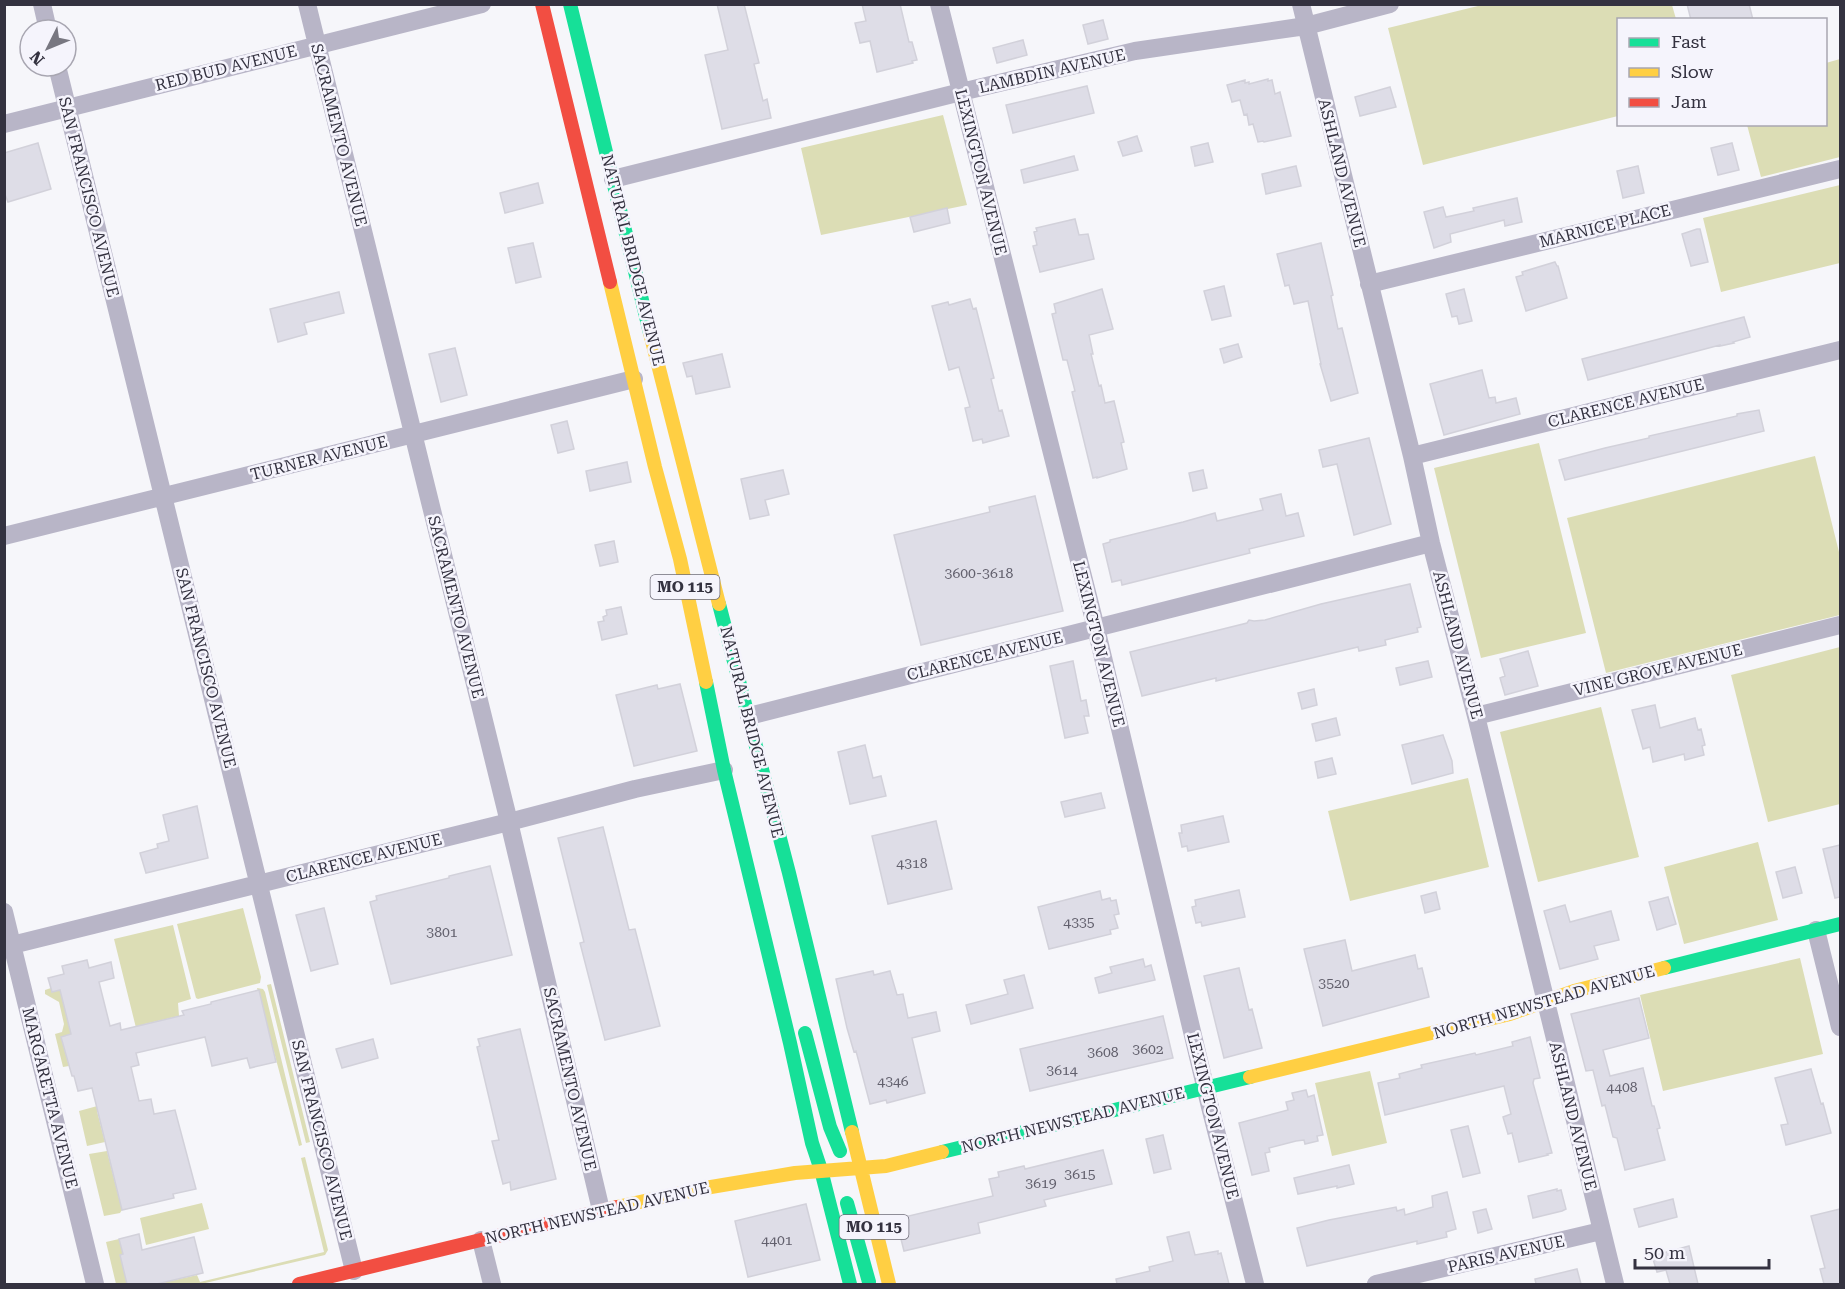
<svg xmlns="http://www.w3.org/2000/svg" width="1845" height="1289" font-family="'Roboto Serif',serif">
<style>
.green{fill:#dcddb5}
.building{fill:#dedde7;stroke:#d2d1da;stroke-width:1.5}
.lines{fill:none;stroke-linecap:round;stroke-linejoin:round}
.street{stroke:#b8b5c7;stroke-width:18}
.fast{stroke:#16e098;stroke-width:14}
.slow{stroke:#ffcf43;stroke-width:14}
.jam{stroke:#f24e42;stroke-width:14}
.labels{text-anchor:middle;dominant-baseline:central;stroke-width:5;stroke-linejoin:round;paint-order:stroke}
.number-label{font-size:14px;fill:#62606d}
.shield{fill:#f5f4fc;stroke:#6e6c78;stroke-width:1.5}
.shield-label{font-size:15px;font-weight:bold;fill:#343240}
.street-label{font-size:16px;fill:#343240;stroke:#f5f4fc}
</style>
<rect width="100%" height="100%" fill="#f6f6fa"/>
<path class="green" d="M1482,5H1672L1676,19L1618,20V116L1423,165L1388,28Z
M1840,59V157L1761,177L1747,125L1826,124V63Z
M943,115L967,205L821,235L801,148Z
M1840,185V263L1721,292L1703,218Z
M1539,443L1586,633L1481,658L1434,468Z
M1815,456L1840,556V615L1606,673L1567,518Z
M1840,647V804L1768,822L1731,675Z
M1601,707L1639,857L1538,882L1500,732Z
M1468,778L1489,867L1350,901L1328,811Z
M1758,842L1778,920L1684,944L1664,867Z
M243,908L261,977L260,983L198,999L196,998L177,924Z
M173,925L191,999L178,1003L179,1016L145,1024L150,1042L140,1044L114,939Z
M1800,958L1823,1054L1663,1091L1640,995Z
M271,984L310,1142L306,1143L267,985Z
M51,988L52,992L60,990L71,1034L61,1037L69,1066L63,1067L55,1034L62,1032L64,1024L59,1002L45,994V990Z
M257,988L263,989L265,992L302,1145L299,1146Z
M1370,1071L1387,1143L1332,1156L1315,1083Z
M101,1105L97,1111L105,1142L87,1146L79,1111Z
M107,1151L122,1210L120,1213L104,1216L89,1154Z
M305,1157L328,1250L325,1255L201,1284H157L197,1275L200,1282L324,1252L301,1158Z
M202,1203L209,1229L146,1245L140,1218Z
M119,1239L123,1254L120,1255L127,1284H116L106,1242Z"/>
<path class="building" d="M717,4H744L759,63L754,64L763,101L767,99L771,118L722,129L705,55L728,50Z
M862,4H900L909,42H912L917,60L912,61L913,63L877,72L870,41L860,43L855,23L866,21Z
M1687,4H1749L1753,20H1691Z
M1103,20L1108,39L1088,44L1083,25Z
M1023,40L1027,55L997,63L993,48Z
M1268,79V81L1272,80L1275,94L1280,92L1291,136L1264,142L1263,141L1258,142L1253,124L1249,125L1247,114L1244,115L1240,100L1232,102L1227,85L1245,80V83L1249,82V84Z
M1087,86L1094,113L1013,133L1006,105Z
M1390,87L1396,107L1360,116L1355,97Z
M1137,136L1142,151L1123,156L1118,142Z
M38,143L51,189L8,202L4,192V153Z
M1208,143L1213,162L1195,166L1191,147Z
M1732,143L1739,170L1718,175L1711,148Z
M1074,156L1078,170L1024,183L1021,170Z
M1296,166L1301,186L1266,194L1262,174Z
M1638,166L1644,193L1623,198L1617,171Z
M538,183L543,203L505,213L500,193Z
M1517,198L1522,222L1505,226L1504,220L1450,234L1451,242L1434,248L1424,212L1443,207L1446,217L1474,211L1473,208Z
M947,208L950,223L914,232L910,217Z
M1075,219L1079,235L1088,234L1094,259L1040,272L1033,246L1037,245L1034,232L1037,231L1036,228Z
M1697,229H1700L1708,262L1691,266L1682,234Z
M533,243L541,277L516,283L508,248Z
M1321,243L1333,295L1331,296L1338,329L1342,328L1358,393L1331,401L1320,364H1321L1308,301L1294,304L1289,285L1285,286L1277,254Z
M1555,262L1557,266H1558L1567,298L1526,311L1516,277L1523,275L1522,272Z
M1224,286L1231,316L1212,320L1204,291Z
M1102,289L1113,329L1089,335L1093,354H1091L1099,386L1101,385L1105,403L1114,401L1124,442L1121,443L1127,469L1097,478V477L1093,478L1072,392L1075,391L1067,360H1063L1052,314L1056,313L1054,304Z
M1464,289L1472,321L1459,324L1457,316L1452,317L1446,294Z
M339,292L344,313L304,323L307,334L278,342L270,309Z
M970,299L973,309L976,308L994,378L991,379L999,411L1002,410L1009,436L983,443L982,439L973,441L965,408L970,407L959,367L949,370L932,306L948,302L949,305Z
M1744,317L1750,337L1733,342L1734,343L1720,346V345L1588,380L1582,359Z
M1238,344L1242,357L1224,363L1220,349Z
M455,348L467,395L441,402L429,354Z
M722,354L730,387L696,394L692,376L687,377L683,363Z
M1482,370L1489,398L1495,397L1496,403L1516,398L1520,414L1444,435L1430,384Z
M1759,410L1764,431L1565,480L1559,460L1605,448L1649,438V436L1737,416V414Z
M567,421L574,449L558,453L551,425Z
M1369,438L1391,524L1354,535L1337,464L1323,467L1319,450Z
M627,462L631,482L590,491L586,471Z
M783,470L789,494L765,500L769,515L750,519L741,479Z
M1203,470L1207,488L1193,491L1189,473Z
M1281,494L1286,516L1298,513L1304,536L1249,549L1250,553L1122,585L1121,580L1112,582L1103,544L1110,542V540L1183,522L1215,513L1217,521L1263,510L1260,499Z
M1035,496L1063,611L921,645L894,535L990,512L989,507Z
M614,541L618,562L600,566L595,545Z
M1410,584L1421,627L1417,628L1418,632L1385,640L1386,645L1359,651L1358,647L1216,681V678L1142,696L1130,652L1247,623L1249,620L1254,621L1265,620L1321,604Z
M621,607L627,634L602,640L598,622L604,621L603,617L607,615L606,610Z
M1528,651L1538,686L1505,695L1500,678L1505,676L1500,659Z
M1073,661L1081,701L1086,700L1089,716H1084L1088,733L1065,738L1050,666Z
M1428,661L1432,677L1400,685L1396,668Z
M680,684L697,751L634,766L616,695L657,685L658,689Z
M1314,689L1317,705L1302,709L1298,693Z
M1655,705L1660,728L1695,718L1698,730L1701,729L1705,745L1702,746L1704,755L1685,760L1684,754L1653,762L1650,747L1643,749L1632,710Z
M1336,718L1340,735L1316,741L1312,724Z
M1443,735L1452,761L1453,773L1412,784L1402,745Z
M865,745L873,778L881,776L886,796L850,804L838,752Z
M1332,758L1336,774L1318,778L1315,762Z
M1101,793L1105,808L1065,817L1061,802Z
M197,806L208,858L146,873L140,853L158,848L157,844L169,841L163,815Z
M1223,816L1229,842L1188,851L1187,846L1182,847L1179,833H1182L1181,825Z
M936,821L952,889L888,904L872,836Z
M603,827L629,930L635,929L660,1026L605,1040L580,943L584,942L558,838Z
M1840,845V897L1835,898L1823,849Z
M490,866L512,955L391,984L370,902L377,900L376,896L449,878V876Z
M1795,867L1802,893L1783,898L1776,872Z
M1239,890L1245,917L1202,926L1201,922L1196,923L1192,907L1196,906L1195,900Z
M1100,891L1102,900L1110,898L1111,901L1116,900L1119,914L1114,915L1118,928L1110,930L1111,934L1049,949L1038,907Z
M1436,892L1440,909L1425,913L1421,896Z
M1668,897L1676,924L1657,930L1649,902Z
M1565,905L1570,922L1611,911L1619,940L1594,946L1598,959L1560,969L1544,911Z
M324,908L338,964L311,971L296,915Z
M1345,940L1352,971L1415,955L1418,969L1422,968L1429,997L1323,1026L1304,949Z
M1143,959L1145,967L1151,965L1155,980L1099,993L1095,978L1112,973L1110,967Z
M87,960L89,968L111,962L114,978L99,982L110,1026L120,1023L121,1030L184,1015L182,1011L211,1004V1002L259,990L276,1062L250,1068L247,1058L212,1066L205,1037L136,1053L139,1065L131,1067L139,1101L151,1099L154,1114L175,1110L196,1189L173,1194L174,1198L122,1210L92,1088L78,1091L74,1076H72L61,1037L71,1034L60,990L52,992L48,978L64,974L62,966Z
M1239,968L1249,1010L1252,1009L1262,1048L1224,1058L1204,976Z
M873,971L874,975L890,971L897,995L903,994L908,1018L936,1012L940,1031L912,1038L925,1093L887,1103L886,1100L870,1104L856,1051L854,1052L847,1028L836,979Z
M1024,975L1033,1008L971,1024L966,1005L1008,994L1004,980Z
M1639,998L1649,1038L1603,1050L1610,1076L1643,1068L1652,1106H1654L1660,1128L1657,1129L1665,1160L1625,1170L1617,1138L1613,1137L1605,1105L1602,1106L1593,1070L1586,1071L1571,1014Z
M1163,1016L1173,1058L1030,1091L1020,1049Z
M520,1029L556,1179L511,1190L510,1182L503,1184L492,1141L499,1140L477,1047L480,1046L478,1039Z
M1530,1037L1540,1078L1534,1079L1533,1083L1552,1153L1547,1154L1548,1155L1519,1162L1512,1133L1508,1134L1503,1117L1511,1114L1504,1086L1385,1115L1378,1083L1400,1078L1399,1074L1422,1068L1421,1065L1475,1053L1476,1055L1513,1046L1512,1042Z
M373,1039L378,1058L342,1068L336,1049Z
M1811,1069L1821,1104L1823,1103L1831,1133L1786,1145L1781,1125L1788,1124L1775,1078Z
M1306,1090L1308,1097L1314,1095L1323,1135L1317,1136L1318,1141L1305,1144L1304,1140L1296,1141L1269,1148L1270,1152L1265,1153L1269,1171L1252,1175L1239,1123L1288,1110L1286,1102L1294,1100L1292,1093Z
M1468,1126L1480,1173L1463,1177L1451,1130Z
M1163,1135L1171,1169L1154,1173L1146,1139Z
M1103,1150L1112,1184L1044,1200L1046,1206L978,1223L980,1233L904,1251L896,1219L993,1196L989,1179L999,1177L998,1172L1024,1166L1025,1169Z
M1349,1165L1354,1184L1337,1188V1186L1298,1194L1294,1178Z
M1557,1189V1191L1561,1190L1566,1209L1562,1211L1533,1218L1528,1196Z
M1447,1192L1456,1229L1446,1232L1447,1237L1417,1244V1241L1307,1266L1297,1228L1329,1220L1396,1207L1397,1211L1404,1209L1405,1215L1433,1207L1432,1196Z
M1673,1199L1677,1217L1639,1227L1634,1209Z
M806,1204L820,1260L748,1277L735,1221Z
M1486,1209L1492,1229L1478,1233L1473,1212Z
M1840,1209V1284H1824L1820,1269L1825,1268L1811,1216Z
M1189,1232L1195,1255L1218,1251V1254L1221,1253L1229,1284H1117L1116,1279L1150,1271L1149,1267L1173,1261L1167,1237Z
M139,1234L142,1250L194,1237L203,1273L157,1284H127L120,1255L123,1254L119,1239Z
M1689,1246L1698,1284H1670L1666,1270L1657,1272L1652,1256Z
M1577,1269L1581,1284H1536L1535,1279Z"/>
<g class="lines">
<path class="street" d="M42,4L48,30
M307,4L509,822L601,1210
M939,4L1096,628L1210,1107L1255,1284
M1301,4L1412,456L1431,543L1476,716L1615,1284
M57,66L354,1271
M4,124L482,4
M613,179L961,92L1135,51L1306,26L1390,4
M1369,284L1840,169
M1412,456L1840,350
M4,536L634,379
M749,716L1431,543
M1476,716L1840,625
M4,912L95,1284
M1816,930L1840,1027
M4,947L509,822L635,789L724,770
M481,1240L492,1284
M1376,1284L1601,1231"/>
<path class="fast" d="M570,4L650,333
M719,604L789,873L852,1132
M706,682L724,770L790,1043L812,1143L821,1170L850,1284
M1664,968L1840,924
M805,1033L830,1127L840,1151
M942,1152L1250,1077
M847,1203L869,1282"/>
<path class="slow" d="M610,282L655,467L680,559L706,682
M650,333L719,604
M1250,1077L1510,1014L1574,991L1664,968
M852,1132L889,1284
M617,1207L699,1189L795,1173L886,1166L942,1152"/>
<path class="jam" d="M542,4L610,282
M299,1284L617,1207"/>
</g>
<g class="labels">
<g class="number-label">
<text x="979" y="573">3600-3618</text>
<text x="912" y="863">4318</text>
<text x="1079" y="922">4335</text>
<text x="442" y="932">3801</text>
<text x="1334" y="983">3520</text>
<text x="1148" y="1049">3602</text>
<text x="1103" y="1052">3608</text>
<text x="1062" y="1070">3614</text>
<text x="893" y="1081">4346</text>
<text x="1622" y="1087">4408</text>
<text x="1080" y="1174">3615</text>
<text x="1041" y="1183">3619</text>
<text x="777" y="1240">4401</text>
</g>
<g class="shield">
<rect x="650.5" y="575" width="69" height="24" rx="4.5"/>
<rect x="839.5" y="1215" width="69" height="24" rx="4.5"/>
</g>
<g class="shield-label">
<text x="685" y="587">MO 115</text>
<text x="874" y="1227">MO 115</text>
</g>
<g class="street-label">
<text transform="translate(226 68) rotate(-14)">RED BUD AVENUE</text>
<text transform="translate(1052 71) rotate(-13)">LAMBDIN AVENUE</text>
<text transform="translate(339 135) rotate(76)">SACRAMENTO AVENUE</text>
<text transform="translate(981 172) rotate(76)">LEXINGTON AVENUE</text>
<text transform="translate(1342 173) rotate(76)">ASHLAND AVENUE</text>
<text transform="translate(89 197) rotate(76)">SAN FRANCISCO AVENUE</text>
<text transform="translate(1605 226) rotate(-14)">MARNICE PLACE</text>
<text transform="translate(633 260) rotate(76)">NATURAL BRIDGE AVENUE</text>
<text transform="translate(1626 403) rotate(-14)">CLARENCE AVENUE</text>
<text transform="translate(319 458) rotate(-14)">TURNER AVENUE</text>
<text transform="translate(456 607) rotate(76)">SACRAMENTO AVENUE</text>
<text transform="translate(1099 644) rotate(76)">LEXINGTON AVENUE</text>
<text transform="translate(1458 645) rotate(75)">ASHLAND AVENUE</text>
<text transform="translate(985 656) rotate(-14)">CLARENCE AVENUE</text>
<text transform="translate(206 668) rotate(76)">SAN FRANCISCO AVENUE</text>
<text transform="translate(1658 670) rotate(-14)">VINE GROVE AVENUE</text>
<text transform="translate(752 732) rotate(76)">NATURAL BRIDGE AVENUE</text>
<text transform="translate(364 858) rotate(-14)">CLARENCE AVENUE</text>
<text transform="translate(1544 1002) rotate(-16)">NORTH NEWSTEAD AVENUE</text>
<text transform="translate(570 1079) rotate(77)">SACRAMENTO AVENUE</text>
<text transform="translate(50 1098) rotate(76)">MARGARETTA AVENUE</text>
<text transform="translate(1213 1116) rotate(76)">LEXINGTON AVENUE</text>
<text transform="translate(1573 1116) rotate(76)">ASHLAND AVENUE</text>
<text transform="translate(1073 1120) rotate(-14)">NORTH NEWSTEAD AVENUE</text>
<text transform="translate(322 1140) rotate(76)">SAN FRANCISCO AVENUE</text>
<text transform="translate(597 1213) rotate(-13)">NORTH NEWSTEAD AVENUE</text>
<text transform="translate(1506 1254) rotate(-13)">PARIS AVENUE</text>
</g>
</g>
<rect width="1845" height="1289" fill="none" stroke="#343240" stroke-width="12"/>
<rect x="1617" y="18" width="210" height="108" fill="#f5f4fc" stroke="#a8a6b1" stroke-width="1.5"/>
<rect x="1629" y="38" width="30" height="9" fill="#16e098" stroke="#a8a6b1" stroke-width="1.5"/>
<text x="1671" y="48" font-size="18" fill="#343240">Fast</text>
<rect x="1629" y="68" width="30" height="9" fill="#ffcf43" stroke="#a8a6b1" stroke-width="1.5"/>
<text x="1671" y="78" font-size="18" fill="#343240">Slow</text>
<rect x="1629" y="98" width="30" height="9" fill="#f24e42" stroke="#a8a6b1" stroke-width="1.5"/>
<text x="1671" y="108" font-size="18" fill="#343240">Jam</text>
<g transform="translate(48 48) rotate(227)"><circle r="28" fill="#f5f4fc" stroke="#a8a6b1" stroke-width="1.5"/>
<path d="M0-4.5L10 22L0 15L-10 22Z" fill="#787781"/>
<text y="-9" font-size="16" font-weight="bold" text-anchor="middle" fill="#343240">N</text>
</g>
<path d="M1635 1259v9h134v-9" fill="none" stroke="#343240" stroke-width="3"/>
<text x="1644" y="1259" font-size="18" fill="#343240" stroke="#f5f4fc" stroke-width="4.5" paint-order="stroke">50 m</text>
</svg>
